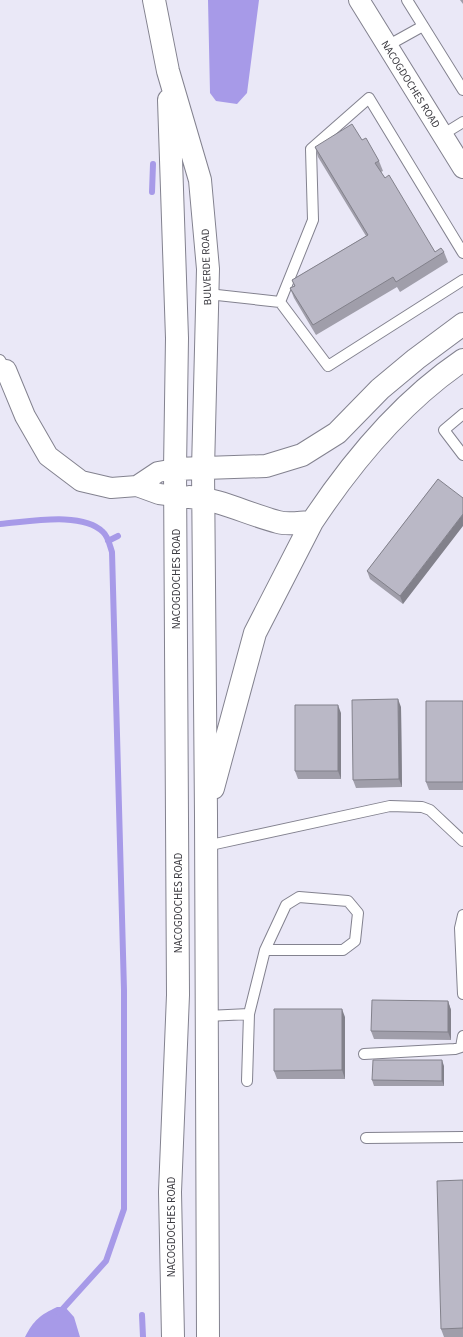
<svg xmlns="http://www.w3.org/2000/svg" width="463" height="1337" font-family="'Source Sans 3',sans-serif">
  <rect width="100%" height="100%" fill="#eae8f7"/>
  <path fill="#a79ae8" d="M208 0H259L247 93 237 104 216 101 210 93Z
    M57 1307H65L74 1317 80 1337H25C34 1320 40 1315 57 1307Z"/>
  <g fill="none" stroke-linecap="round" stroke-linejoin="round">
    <path stroke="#a79ae8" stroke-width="6" d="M152 192 153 164
      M0 524C28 522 82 511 103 532 108 536 110 546 112 552L124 990V1209L106 1261 59 1313
      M108 541 118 536
      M142 1315 143 1337"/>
    <g stroke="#83828f" stroke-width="12">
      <path id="service" d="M407 0 463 90
        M387 46 423 26
        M442 135 463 122
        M208 294 280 302 328 366 463 280
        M280 302 313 220 311 149 369 98 463 253
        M0 360 6 370
        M463 414 444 430 463 455
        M206 846 390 806 422 807 430 810 463 841
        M463 915 460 928 463 994
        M249 1014 265 950 286 905 299 897 348 901 358 913 355 941 343 950H265
        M207 1016 249 1014 247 1081
        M364 1054 455 1049 461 1047 463 1036
        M366 1138 463 1137"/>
    </g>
    <g stroke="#83828f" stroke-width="22">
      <path id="minor" d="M359 0 463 168
        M6 370 25 416 48 456 81 481 111 488 137 486 158 472 175 469
        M137 486 159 494 175 496"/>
    </g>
    <g stroke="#83828f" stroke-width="24">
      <path id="tertiary" d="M154 0 168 71 200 180 208 269 203 469
        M169 100 177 338 175 469"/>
    </g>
    <g stroke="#83828f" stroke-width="24">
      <path id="secondary" d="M203 469 206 815 208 1337
        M189 497C220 499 247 514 278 522 289 525 301 522 312 522 353 460 401 402 463 360
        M213 788 255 633 312 522
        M173 1337 170 1192 178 995 175 469 266 466 302 455 337 433 380 389 416 359 463 324"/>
    </g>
    <use href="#service" stroke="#fff" stroke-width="10"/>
    <use href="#minor" stroke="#fff" stroke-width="20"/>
    <use href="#tertiary" stroke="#fff" stroke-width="22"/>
    <use href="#secondary" stroke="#fff" stroke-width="22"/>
  </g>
  <path fill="#a09eaa" d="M460 0H463V4Z
    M362 140 379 161 383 171 381 172 385 178 435 252H444L448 262 400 292 397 287 316 335 294 298 290 288 294 286 292 280 366 236 318 157 315 147Z
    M438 479 403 604 370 579 367 571Z
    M463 701V790H429L426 782Z
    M401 707 402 787 356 788 353 780Z
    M341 713V779H298L295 771Z
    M448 1001 451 1010V1040L374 1039 371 1031Z
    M345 1017V1079H277L274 1071Z
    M444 1066V1086H374L372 1080Z
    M463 1180V1337H444L441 1329Z"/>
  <path fill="#82818b" d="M463 514V526L403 604 400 596Z
    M398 699 401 707 402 787 399 779Z
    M338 705 341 713V779L338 771Z
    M448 1001 451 1010V1040L448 1032Z
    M342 1009 345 1017V1079L342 1070Z
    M442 1060 444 1066V1086L442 1081Z"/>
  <path fill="#bab8c6" stroke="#82818b" d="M352 124 362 140 366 138 379 161 375 163 385 178 389 175 435 252 441 248 444 252 396 282 393 277 313 325 290 288 295 286 292 280 368 235 315 147Z
    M438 479 463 498V514L400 596 367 571Z
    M398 699 399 779 353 780 352 700Z
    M426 701H463V782H426Z
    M295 705H338V771H295Z
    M372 1000 448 1001V1032L371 1031Z
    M274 1009H342V1070L274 1071Z
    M373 1060H442V1081L372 1080Z
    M463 1180V1328L441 1329 437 1181Z"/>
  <g text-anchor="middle" stroke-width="3" stroke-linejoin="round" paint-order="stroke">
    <g font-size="11" fill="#3c3b41" stroke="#fff">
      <text transform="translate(411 84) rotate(58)" y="4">NACOGDOCHES ROAD</text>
      <text transform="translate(206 267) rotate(-92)" y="4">BULVERDE ROAD</text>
      <text transform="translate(176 579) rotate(-90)" y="4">NACOGDOCHES ROAD</text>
      <text transform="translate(178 903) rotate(-90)" y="4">NACOGDOCHES ROAD</text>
      <text transform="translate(171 1227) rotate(-90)" y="4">NACOGDOCHES ROAD</text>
    </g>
  </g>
</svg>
